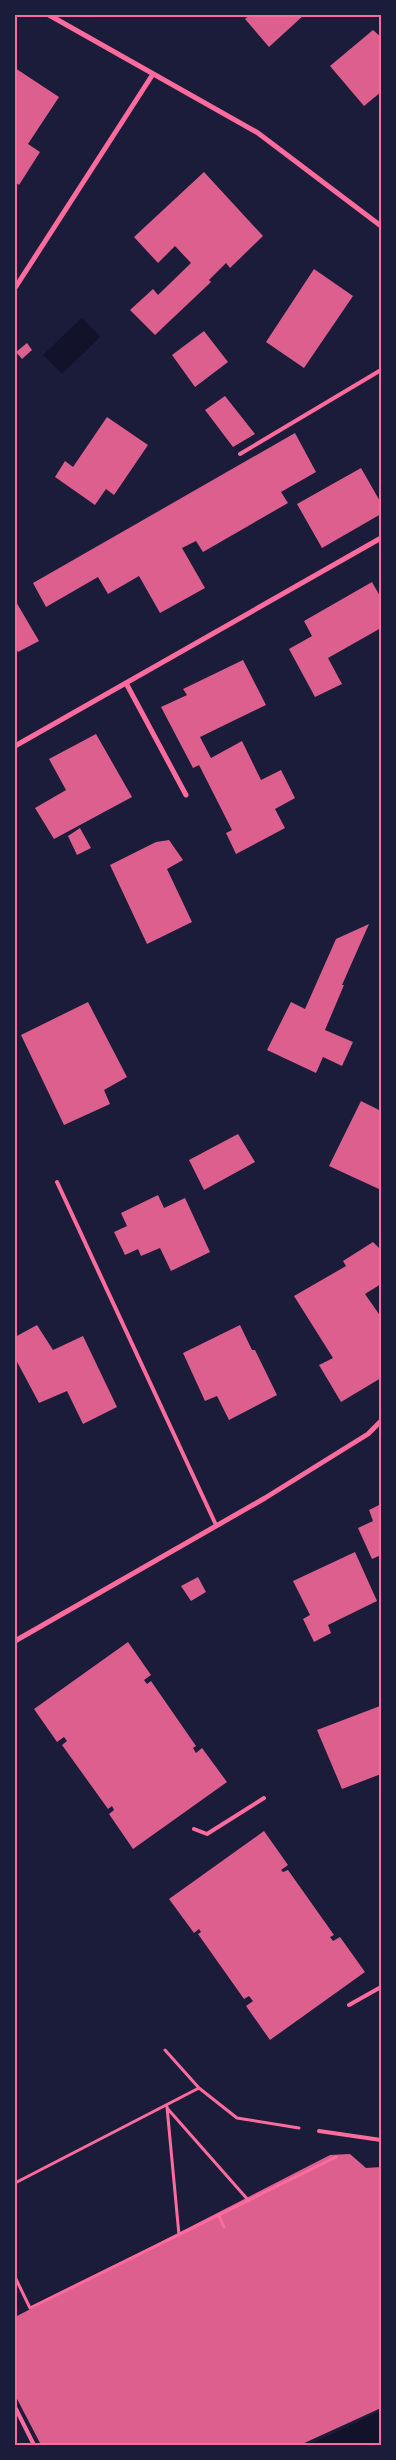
<svg xmlns="http://www.w3.org/2000/svg" width="396" height="2460" font-family="'Archivo Narrow',sans-serif">
  <rect width="100%" height="100%" fill="#1b1b3a"/>
  <path fill="#12122b" d="M82 318 100 337 62 374 43 355Z
    M381 2411V2445H309Z"/>
  <path fill="#dd5f8e" d="M250 15H304L269 47 245 19Z
    M373 30 381 37V92L364 106 330 66Z
    M15 68 59 97 28 144 40 152 19 185 15 182Z
    M204 172 263 236 230 268 226 263 209 280 211 282 155 335 130 310 153 289 158 295 191 263 175 246 158 263 134 237Z
    M314 269 353 296 304 368 266 342Z
    M204 331 228 362 195 387 172 355Z
    M27 343 32 350 22 359 16 352Z
    M225 396 255 434 233 447 205 410Z
    M107 417 148 445 114 495 106 489 95 505 55 477 65 461 73 467Z
    M295 433 316 472 281 492 288 503 203 552 196 541 182 548 205 588 160 613 139 576 108 594 98 577 46 607 33 583Z
    M361 468 381 503V514L322 548 297 504Z
    M372 582 381 598V628L328 658 342 684 315 697 289 649 312 636 304 621Z
    M15 600 39 641 18 652 15 647Z
    M243 660 266 705 200 737 211 758 242 741 261 780 281 770 295 798 275 809 285 828 236 854 226 833 232 830 199 765 193 768 161 707 187 695 183 689Z
    M96 734 132 797 54 839 35 808 66 790 49 759Z
    M80 828 91 848 77 855 68 836Z
    M169 840 183 860 167 869 192 922 147 944 110 865 156 842Z
    M369 924 342 985H344L325 1030 353 1042 342 1066 323 1057 316 1073 267 1050 291 1002 305 1009 336 939Z
    M88 1002 127 1077 104 1090 110 1104 64 1125 21 1035Z
    M361 1101 381 1111V1190L329 1166Z
    M238 1134 255 1162 204 1190 189 1160Z
    M158 1195 164 1208 185 1198 210 1252 171 1271 160 1248 141 1256 138 1249 125 1255 114 1232 127 1226 121 1213Z
    M373 1242 381 1250V1284L365 1294 381 1317V1378L341 1402 319 1365 333 1358 294 1296 346 1266 343 1261Z
    M37 1325 53 1350 83 1336 117 1407 83 1424 67 1391 39 1403 15 1358V1337Z
    M240 1325 252 1350H255L277 1395 229 1420 217 1396 205 1401 183 1353Z
    M381 1504V1555L372 1559 358 1528 373 1521 369 1510Z
    M355 1552 377 1601 328 1625 331 1633 314 1642 303 1619 310 1615 293 1581Z
    M198 1577 206 1592 191 1601 181 1586Z
    M128 1642 151 1675 144 1680 147 1684 151 1681 196 1746 193 1748 196 1753 202 1748 227 1782 133 1849 109 1814 114 1810 112 1806 108 1809 62 1745 67 1741 64 1737 57 1742 34 1709Z
    M380 1706 381 1774 342 1789 317 1730Z
    M264 1831 288 1865 281 1870 283 1872 288 1870 334 1935 330 1937 333 1941 340 1937 365 1972 270 2040 246 2006 253 2001 249 1996 244 1999 198 1934 201 1932 199 1929 194 1933 169 1899Z
    M350 2154 366 2168 381 2167V2408L300 2445H41L15 2395V2317L330 2155Z"/>
  <g fill="none" stroke-linecap="round" stroke-linejoin="round">
    <path stroke="#ff6b9d" stroke-width="3" d="M165 2050 199 2088 237 2118 299 2128
      M167 2107 179 2235
      M167 2108 249 2201
      M15 2183 199 2088
      M219 2216 224 2227
      M15 2277 30 2308 336 2157"/>
    <path stroke="#ff6b9d" stroke-width="4" d="M240 454 381 370
      M57 1182 216 1525
      M194 1829 207 1834 264 1798
      M349 2005 381 1987
      M319 2131 381 2140
      M15 2407 34 2445"/>
    <path stroke="#ff6b9d" stroke-width="5" d="M49 15 258 133 381 226
      M15 288 153 74
      M126 683 186 795
      M15 746 381 538
      M15 1641 265 1498 368 1434 381 1421"/>
  </g>
  <rect width="396" height="2460" fill="none" stroke="#1b1b3a" stroke-width="32"/>
  <rect x="16" y="16" width="364" height="2428" fill="none" stroke="#ff6b9d" stroke-width="2"/>
</svg>
